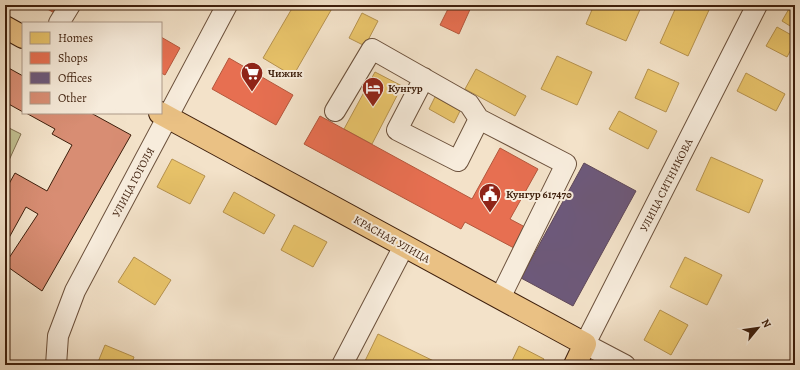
<svg xmlns="http://www.w3.org/2000/svg" width="800" height="370" font-family="Alegreya,serif">
  <rect width="100%" height="100%" fill="#f3e2c9"/>
  <filter id="stains"><feTurbulence type="fractalNoise" baseFrequency=".005" numOctaves="4"/><feColorMatrix values="0 0 0 0 .2 0 0 0 0 .09 0 0 0 0 .02 0 0 0 .5 -.17"/></filter>
  <radialGradient id="worn" r=".72"><stop offset=".6" stop-color="#630" stop-opacity="0"/><stop offset="1" stop-color="#630" stop-opacity=".3"/></radialGradient>
  <path fill="#c2c192" stroke="#80704f" d="M5 126 21 134 5 169Z"/>
  <path fill="#e9c46a" stroke="#b6924e" d="M294 5H334L293 76 263 58Z
    M594 5H642L626 41 586 24Z
    M677 5H698L709 10 688 56 660 43Z
    M790 7 795 10V29L782 21Z
    M362 13 378 21 365 46 349 38Z
    M777 27 795 37V42L787 57 766 46Z
    M557 56 592 72 577 105 541 89Z
    M476 69 526 96 515 116 465 89Z
    M648 69 679 83 666 112 635 98Z
    M375 72 402 86 372 144 344 129Z
    M746 73 785 94 776 111 737 91Z
    M435 97 460 111 454 123 429 109Z
    M619 111 657 131 648 149 609 129Z
    M711 157 763 180 749 213 696 190Z
    M172 159 205 176 190 204 157 187Z
    M234 192 275 215 264 234 223 212Z
    M294 225 327 242 313 267 281 250Z
    M134 257 171 280 155 305 118 282Z
    M685 257 722 275 707 305 670 287Z
    M660 310 688 325 671 355 644 340Z
    M378 334 442 365H363Z
    M105 345 134 357 131 365H106L98 362Z
    M519 346 544 359 541 365H510Z"/>
  <path fill="#e76f51" stroke="#b4573c" d="M40 5H65L60 16Z
    M450 5H472L459 34 440 25Z
    M161 37 180 48 165 75 161 73Z
    M229 58 293 95 276 125 212 89Z
    M320 116 472 199 500 148 538 169 510 219 525 227 514 248 465 222 461 229 304 144Z"/>
  <path fill="#6d597a" stroke="#5f4859" d="M584 163 636 191 573 306 521 278Z"/>
  <path fill="#d88d73" stroke="#3e1f0c" d="M5 66 23 76V112L5 102Z
    M26 113H91L131 135 42 291 5 265V264L38 214 26 207 5 245V191L15 173 47 191 72 145 52 134 55 129Z"/>
  <g fill="none" stroke-linecap="round" stroke-linejoin="round">
    <g stroke="#6b503b" stroke-width="22">
      <path id="minor" d="M59 23 70 5
        M424 78 397 130 458 161 479 119
        M335 111 372 49 469 104 479 119 566 164 500 298
        M56 365 58 336 75 291 227 5
        M342 365 404 246
        M625 365 585 344 757 5"/>
    </g>
    <g stroke="#3e1f0c" stroke-width="24">
      <path id="major" d="M5 27 23 37
        M160 113 585 344 575 365"/>
    </g>
    <use href="#minor" stroke="#f7ecdc" stroke-width="20"/>
    <use href="#major" stroke="#eac184" stroke-width="22"/>
  </g>
  <defs>
    <g id="supermarket-pin" transform="scale(1.15)"><path d="M0 17L-7.5 6A9.5 9.5 0 1 1 7.5 6Z" fill="#8f2418" stroke="#f7ecdc"/><path d="M-6-5.5h2.5l.6 2H6L4.5 2H-2.5L-4.4-4H-6ZM-1.5 3.2a1.3 1.3 0 1 0 .1 0ZM3 3.2a1.3 1.3 0 1 0 .1 0Z" fill="#fff"/></g>
    <g id="hotel-pin" transform="scale(1.15)"><path d="M0 17L-7.5 6A9.5 9.5 0 1 1 7.5 6Z" fill="#8f2418" stroke="#f7ecdc"/><path d="M-6-4.5h1.5V1H6V5H4.5V3h-9V5H-6ZM-4 0a1.8 1.8 0 1 1 3.6 0ZM.5 0V-2.5h3Q6-2.5 6 0Z" fill="#fff"/></g>
    <g id="civic-pin" transform="scale(1.15)"><path d="M0 17L-7.5 6A9.5 9.5 0 1 1 7.5 6Z" fill="#8f2418" stroke="#f7ecdc"/><path d="M-.6-6.5H3V-4.5H.6V-3L4-1V1h2V6H-6V1h2V-1L-.6-3ZM-1.2 2.5V6h2.4V2.5Z" fill="#fff"/></g>
  </defs>
  <g fill-rule="evenodd">
    <use href="#supermarket-pin" x="252" y="73"/>
    <use href="#hotel-pin" x="373" y="88"/>
    <use href="#civic-pin" x="490" y="194"/>
  </g>
  <g text-anchor="middle" stroke-width="4" stroke-linejoin="round" paint-order="stroke">
    <g font-size="11" font-weight="bold" fill="#3e1f0c" stroke="#f7ecdc" text-anchor="start">
      <text x="268" y="77">Чижик</text>
      <text x="388" y="92">Кунгур</text>
      <text x="506" y="198">Кунгур 617470</text>
    </g>
    <g font-size="11" fill="#3e1f0c" stroke="#f7ecdc">
      <text transform="translate(133 182) rotate(-62)" y="4">УЛИЦА ГОГОЛЯ</text>
      <text transform="translate(666 185) rotate(-63)" y="4">УЛИЦА СИТНИКОВА</text>
      <text transform="translate(392 239) rotate(29)" y="4">КРАСНАЯ УЛИЦА</text>
    </g>
  </g>
  <rect width="800" height="370" fill="none" stroke="#f3e2c9" stroke-width="20"/>
  <rect x="6" y="6" width="788" height="358" fill="none" stroke="#3e1f0c" stroke-width="2"/>
  <rect x="10" y="10" width="780" height="350" fill="none" stroke="#3e1f0c"/>
  <rect x="22" y="22" width="140" height="92" fill="#f7ecdc" stroke="#ad9a89"/>
  <rect x="30" y="32" width="20" height="12" fill="#e9c46a" stroke="#ad9a89"/>
  <text x="58" y="42" font-size="12" fill="#3e1f0c">Homes</text>
  <rect x="30" y="52" width="20" height="12" fill="#e76f51" stroke="#ad9a89"/>
  <text x="58" y="62" font-size="12" fill="#3e1f0c">Shops</text>
  <rect x="30" y="72" width="20" height="12" fill="#6d597a" stroke="#ad9a89"/>
  <text x="58" y="82" font-size="12" fill="#3e1f0c">Offices</text>
  <rect x="30" y="92" width="20" height="12" fill="#d88d73" stroke="#ad9a89"/>
  <text x="58" y="102" font-size="12" fill="#3e1f0c">Other</text>
  <g transform="translate(758 328) rotate(61)" stroke="#f7ecdc" stroke-width="3" paint-order="stroke">
  <path d="M0-3L7 15L0 10L-7 15Z" fill="#3e1f0c"/>
  <text y="-6" font-size="11" font-weight="bold" text-anchor="middle" fill="#3e1f0c">N</text>
  </g>
  <rect width="100%" height="100%" filter="url(#stains)"/>
  <rect width="100%" height="100%" fill="url(#worn)"/>
</svg>
